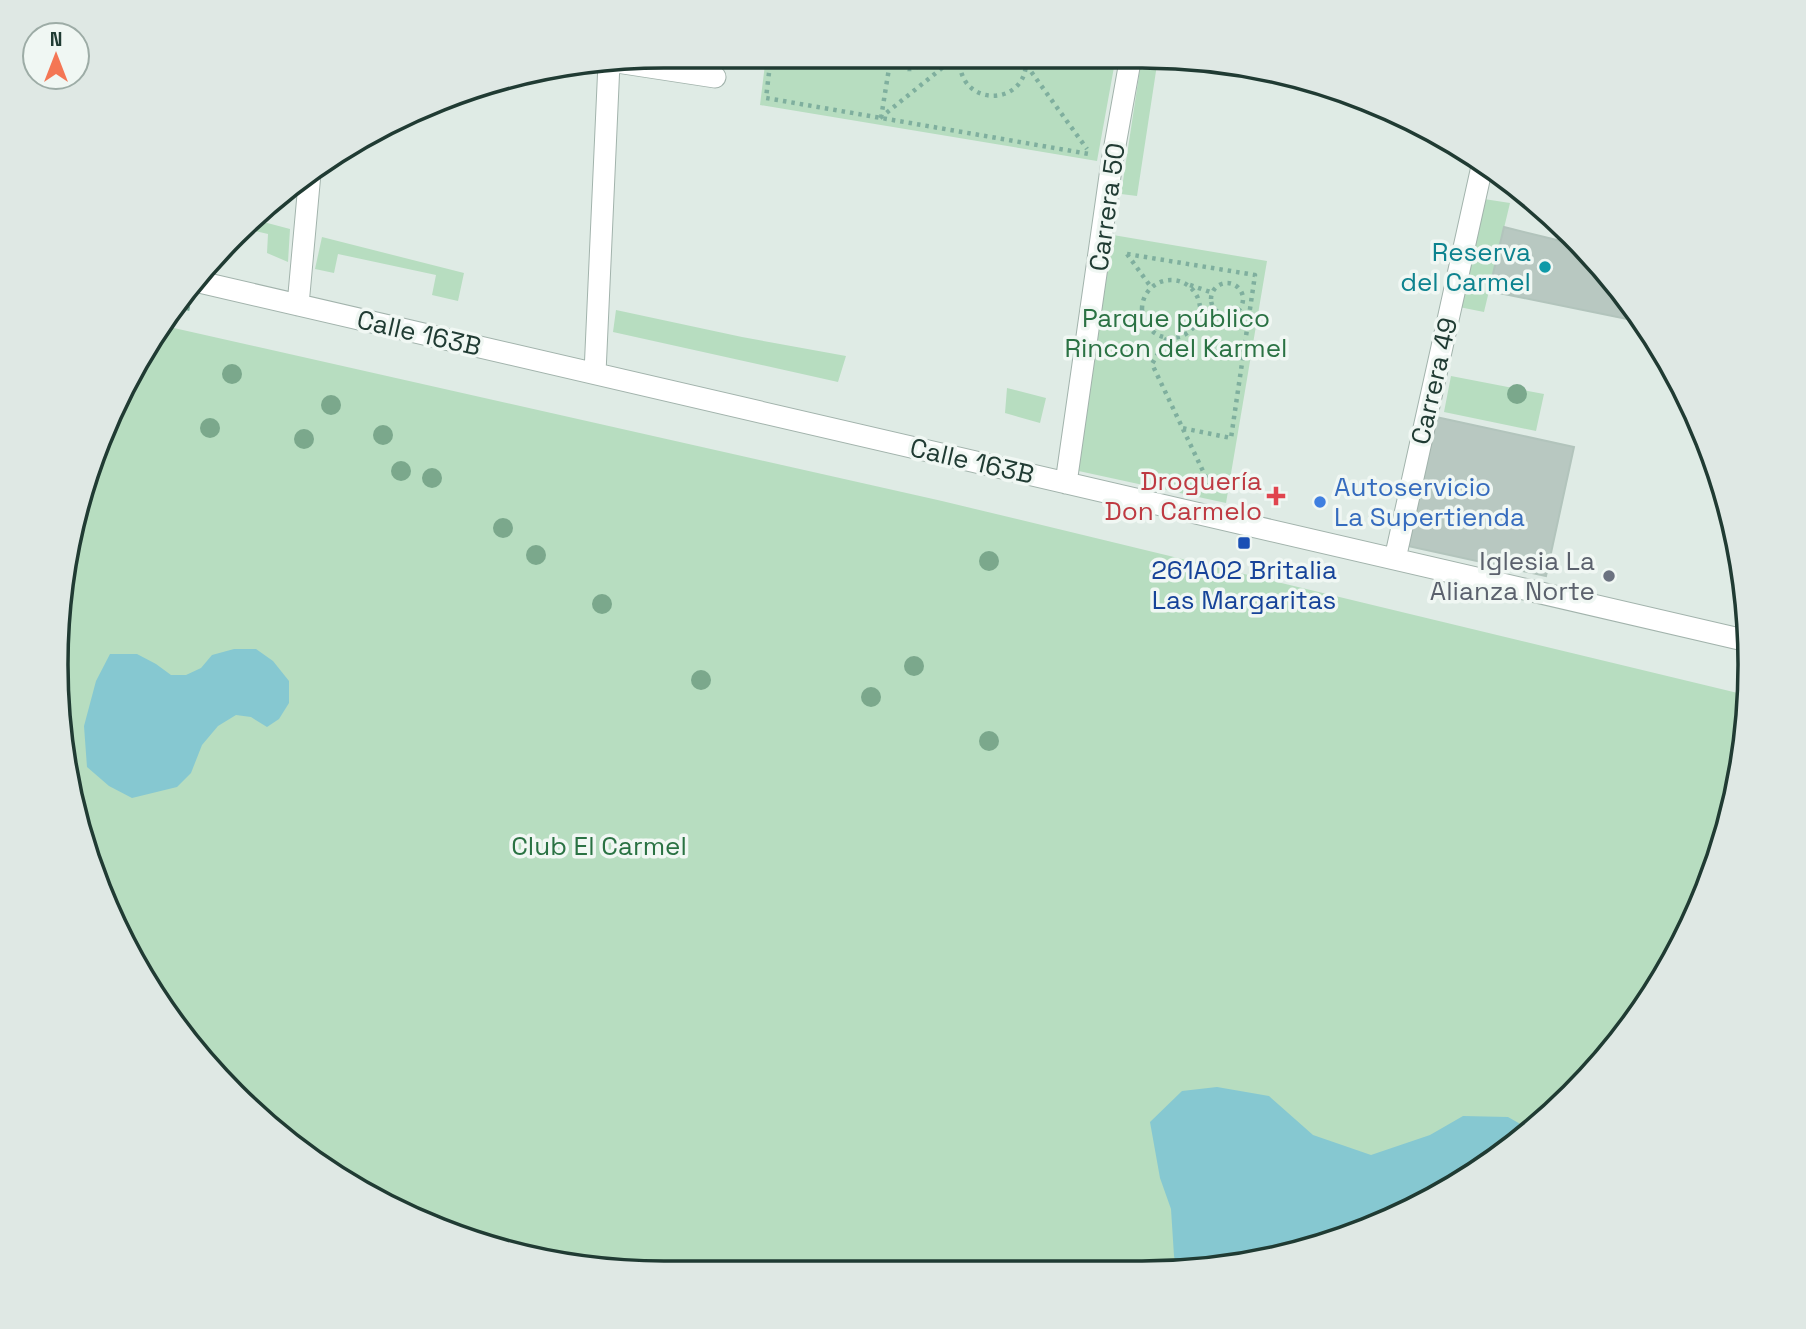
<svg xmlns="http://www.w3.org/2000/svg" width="1806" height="1329" font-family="'Space Grotesk',sans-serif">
  <rect width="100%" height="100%" fill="#dfebe5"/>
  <path fill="#b7ddc0" d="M766 56H1116L1097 161 760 105Z
    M1142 56 1158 58 1137 196 1121 194Z
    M1484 199 1510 203 1484 312 1459 307Z
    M256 220 290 229 288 262 267 253 268 234 246 229Z
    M1113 235 1267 261 1226 503 1074 470Z
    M322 237 464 273 458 301 432 295 436 275 338 254 334 273 315 269Z
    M616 310 742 337 846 356 838 382 613 332Z
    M165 326 942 501 1746 695 1745 744 1718 860 1669 968 1599 1065 1512 1147 1375 1227 1221 1268 624 1272 469 1241 361 1192 264 1122 182 1035 102 897 61 744V585L119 396Z
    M1451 376 1544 394 1536 431 1444 412Z
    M1007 388 1046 398 1040 423 1005 413Z"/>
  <path fill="#86c8d1" d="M234 649H256L273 661 289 681V703L279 719 267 727 251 717 236 715 218 726 202 745 191 773 177 787 132 798 109 786 87 767 84 726 96 681 110 654H137L156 664 171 675H186L201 668 212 655Z
    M1217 1087 1269 1096 1313 1135 1371 1155 1430 1135 1463 1116 1508 1117 1531 1130 1512 1147 1375 1227 1221 1268H1177L1174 1256 1171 1209 1160 1178 1150 1122 1182 1091Z"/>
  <path fill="#b8c8c1" stroke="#b2c4bc" stroke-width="2" d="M1504 227 1569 243 1624 294 1642 322 1489 291Z
    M1436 417 1574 447 1546 576 1408 546Z"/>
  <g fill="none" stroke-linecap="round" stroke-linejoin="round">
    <g stroke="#a2b3ac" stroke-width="23">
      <path id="minor" d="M617 62 715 77
        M195 281 1748 641
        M298 305 310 173
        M595 373 609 63
        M1066 483 1112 162 1131 56
        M1395 559 1483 162"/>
    </g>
    <path stroke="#7faf9e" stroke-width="4.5" stroke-dasharray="3.5 5" stroke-linecap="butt" d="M771 56 766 98 1089 154
      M899 56C899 69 910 73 920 65L921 56
      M960 56C955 109 1031 109 1026 56
      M1042 56 1027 66 1087 149
      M880 118 957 56
      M881 118 891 56
      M1127 254 1255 275 1231 438 1182 428
      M1127 254 1151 287
      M1142 309a29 29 0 1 1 58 0a29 29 0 1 1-58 0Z
      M1211 299a16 16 0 1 1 32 0a16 16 0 1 1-32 0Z
      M1190 285 1213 293
      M178 306 191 309
      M1195 327 1217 311
      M1167 338 1152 364 1212 490"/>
    <use href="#minor" stroke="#fff" stroke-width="21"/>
  </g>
  <g fill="#7ba88c">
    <circle cx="232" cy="374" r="10"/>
    <circle cx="1517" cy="394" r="10"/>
    <circle cx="331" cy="405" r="10"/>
    <circle cx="210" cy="428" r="10"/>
    <circle cx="383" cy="435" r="10"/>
    <circle cx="304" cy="439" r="10"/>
    <circle cx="401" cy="471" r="10"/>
    <circle cx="432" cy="478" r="10"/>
    <circle cx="503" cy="528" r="10"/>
    <circle cx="536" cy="555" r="10"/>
    <circle cx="989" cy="561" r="10"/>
    <circle cx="602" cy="604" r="10"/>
    <circle cx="914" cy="666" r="10"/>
    <circle cx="701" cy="680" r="10"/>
    <circle cx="871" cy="697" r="10"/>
    <circle cx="989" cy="741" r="10"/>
  </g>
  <circle fill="#0f9aa8" stroke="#f0f7f3" stroke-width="2.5" cx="1545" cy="267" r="7"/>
  <path fill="#e0444e" stroke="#f0f7f3" stroke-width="2.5" d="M1272.5 485.5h7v7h7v7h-7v7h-7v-7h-7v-7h7z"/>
  <circle fill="#3f7fe0" stroke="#f0f7f3" stroke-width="2.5" cx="1320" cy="502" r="7"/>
  <rect fill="#1a4fb4" stroke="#f0f7f3" stroke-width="2.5" x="1237" y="536" width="14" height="14" rx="3.5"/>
  <circle fill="#6b7280" stroke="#f0f7f3" stroke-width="2.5" cx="1609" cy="576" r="7"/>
  <g text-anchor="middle" stroke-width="7" stroke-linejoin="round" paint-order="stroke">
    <g font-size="26" fill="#203b33" stroke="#f0f7f3">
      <text transform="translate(1107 207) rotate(-82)" y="9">Carrera 50</text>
      <text transform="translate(419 333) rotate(13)" y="9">Calle 163B</text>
      <text transform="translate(1434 381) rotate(-77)" y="9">Carrera 49</text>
      <text transform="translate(972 461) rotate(13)" y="9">Calle 163B</text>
    </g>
    <g font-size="26" fill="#0d838f" stroke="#f0f7f3" text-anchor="end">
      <text x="1531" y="261">Reserva<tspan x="1531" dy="30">del Carmel</tspan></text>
    </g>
    <g font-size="26" fill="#2a7243" stroke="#f0f7f3">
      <text x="1176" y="327">Parque público<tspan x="1176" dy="30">Rincon del Karmel</tspan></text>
      <text x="599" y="855">Club El Carmel</text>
    </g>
    <g font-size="26" fill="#be3a42" stroke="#f0f7f3" text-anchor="end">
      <text x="1262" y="490">Droguería<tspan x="1262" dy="30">Don Carmelo</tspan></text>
    </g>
    <g font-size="26" fill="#366cbe" stroke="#f0f7f3" text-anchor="start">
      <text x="1334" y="496">Autoservicio<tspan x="1334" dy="30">La Supertienda</tspan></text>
    </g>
    <g font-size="26" fill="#5b616d" stroke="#f0f7f3" text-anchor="end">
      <text x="1595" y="570">Iglesia La<tspan x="1595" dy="30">Alianza Norte</tspan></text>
    </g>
    <g font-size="26" fill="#164399" stroke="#f0f7f3">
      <text x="1244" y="579">261A02 Britalia<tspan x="1244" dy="30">Las Margaritas</tspan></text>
    </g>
  </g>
  <path d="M0 0H1806V1329H0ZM664 68H1142A596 596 0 0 1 1738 664V665A596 596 0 0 1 1142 1261H664A596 596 0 0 1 68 665V664A596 596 0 0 1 664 68Z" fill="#dfe8e4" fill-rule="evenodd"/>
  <path fill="none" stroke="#203b33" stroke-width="3.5" d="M664 68H1142A596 596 0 0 1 1738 664V665A596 596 0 0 1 1142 1261H664A596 596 0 0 1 68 665V664A596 596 0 0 1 664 68Z"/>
  <g transform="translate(56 56)"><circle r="33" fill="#f0f7f3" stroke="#9daca6" stroke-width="2"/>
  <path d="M0-5L12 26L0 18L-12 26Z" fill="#f47654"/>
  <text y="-10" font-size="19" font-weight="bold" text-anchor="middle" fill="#203b33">N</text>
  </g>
</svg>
